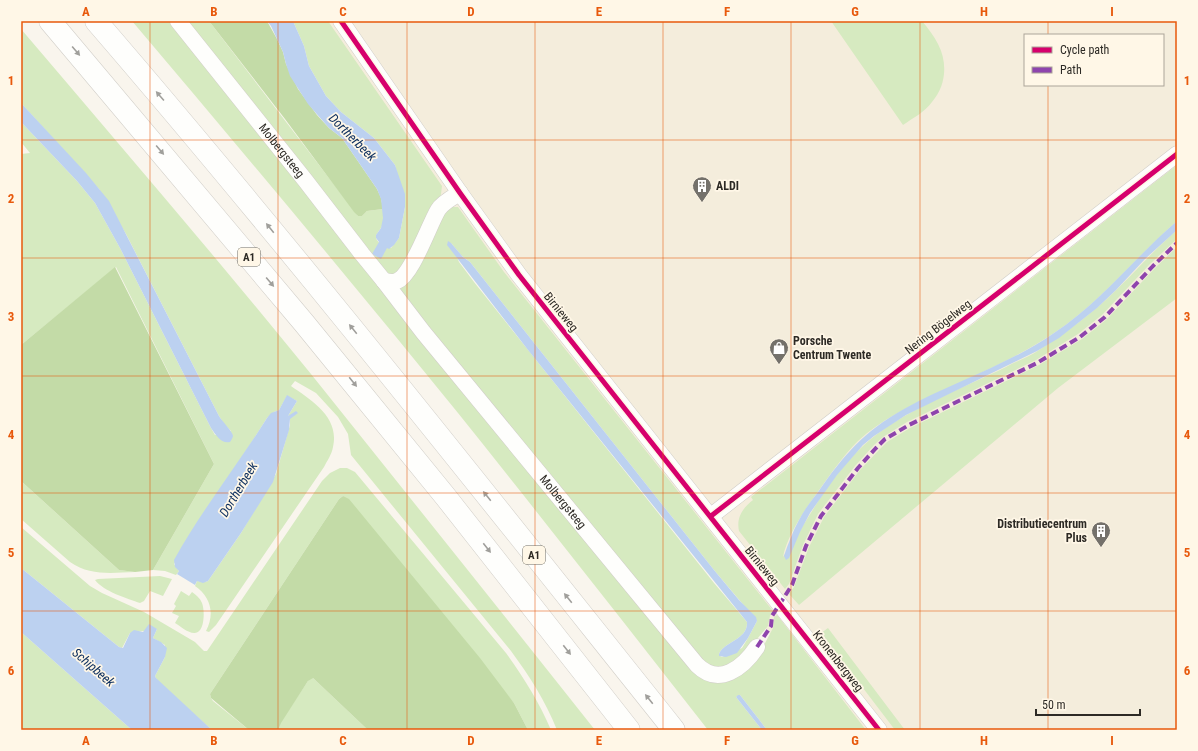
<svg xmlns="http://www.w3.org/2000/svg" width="1198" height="751" font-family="'Roboto Condensed',sans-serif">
  <rect width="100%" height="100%" fill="#f9f5ed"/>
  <path fill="#f4eddc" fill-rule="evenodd" d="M319 21H1177V730H843L496 276ZM1025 35H1163V85H1025Z"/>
  <path fill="#d6eac0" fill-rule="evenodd" d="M132 21H171L708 677 764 645 773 628 774 617 777 615 866 730H767L740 695 736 697 762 730H708C625 624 542 518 458 413 351 281 242 151 132 21Z
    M185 21H209L358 216H362L367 211 383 209C383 213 384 218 383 223 381 233 369 235 382 245 386 247 387 248 391 248L399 238 405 207 395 165 374 138 341 112 326 96 309 66 304 46 293 21H328L442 186 441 194 439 202 399 273 389 276Z
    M831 21H922C928 28 934 36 938 44 948 63 946 86 932 102 925 112 913 118 903 125Z
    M21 29C118 143 216 257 311 374 406 493 501 611 595 730H557C545 700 530 677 511 651L351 455 348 434 338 417 316 393 295 381 291 386C311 400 340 417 333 447 332 454 327 461 324 467L216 625 209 632 206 631C215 614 211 597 195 586L197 581 205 582 208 581 241 533 276 474 290 425V419L288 416 297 401 287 396 279 410 274 412 267 418 174 564 179 571 176 575 165 571 153 570 214 464 116 267 21 345V154L30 153 21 142V122L77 181 95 203 120 248 211 428 215 435 231 431 224 424 219 416 126 234 99 189 21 103Z
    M1177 165V221C1135 258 1101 302 1054 333 1017 358 975 375 936 394 909 407 880 420 858 441 842 457 830 475 817 493 804 511 787 536 783 557 808 520 830 475 864 445 901 411 961 389 1006 367 1017 361 1029 357 1039 350 1066 332 1092 314 1115 291 1136 271 1155 249 1177 230V239L1150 264 1102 315 1078 334 1036 360 907 422 883 437 874 445 855 466 818 514 803 545 789 584 785 589 739 531C736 517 743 508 753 500L751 497Z
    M452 207H458L504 272 773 611 770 616 768 626 737 663 710 670 446 354 398 286 438 219ZM451 243 462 256 470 262 714 570 757 621 748 638 742 648 722 657 720 656 719 654C725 641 748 640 747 622L714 583 474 282 459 262Z
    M1177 247V298L1058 388 799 605 789 594 794 587 809 547 824 517 860 470 879 450 887 442 910 428 1039 365 1082 339 1107 319 1155 268Z
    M340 468H347L355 472 506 653C524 678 539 702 551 730H528L514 703 343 496 339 499 210 694 211 698 213 701 249 730H212L158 682 155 676 165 657V645L153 638 157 629 130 633 122 648 119 647 21 568V527L90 586 102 593 144 612 195 642 204 651H207L322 481 330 473Z
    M21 481 119 570 135 572C111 573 90 576 70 562L21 519Z
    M160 576 172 579 163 596 150 591 144 601 140 603C128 599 103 591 95 580L98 579Z
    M181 591 189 596 192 592C196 595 200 598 202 603 205 610 205 634 194 633 188 633 180 626 175 623L179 616 172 613 176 606 174 604Z
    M828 628 905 730H895L821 633Z
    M21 632 132 730H21Z
    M310 678H313L368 730H278L280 723Z"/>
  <path fill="#c3dba7" d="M209 21H267L277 39 283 52 286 64 298 89 317 115 329 128 342 138 377 189 381 198 383 209 367 211 362 216H358L354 212 285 119Z
    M115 267 214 464 153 570 135 572 119 570 21 481V345Z
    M343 496 349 499 480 658 514 703 528 730H368L313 678 308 681 281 723 278 730H249L211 698 210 694 339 499Z"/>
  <path fill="#bcd1f0" d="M267 21H293L304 46 309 66 326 96 341 112 374 138 395 165 405 194V207L399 238 394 245 389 249 387 248 381 259 372 254 379 242 376 238V235L381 228 383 218 381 199 377 189 342 138 329 128 308 104 290 76 286 64 283 52 271 26Z
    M21 103 86 173 109 201 219 416C222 421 233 432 233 436 233 437 231 441 230 442 221 444 216 435 211 428L120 248 95 203 77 181 21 122Z
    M1177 221V230L1145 259 1116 290 1097 308 1059 338 1037 351 906 415 874 436 863 445 837 475 810 513 800 532 789 558 786 560 784 556C788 544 793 531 799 520 804 510 811 501 818 492 843 456 864 431 904 409 953 382 1008 365 1054 333 1101 302 1135 257 1177 221Z
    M448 241 451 243 463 257 470 262 714 570 739 600 756 617 757 621 748 638 737 653 726 657 719 656V654C725 641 748 640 747 622L528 350 447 245Z
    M287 395 297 401 288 416 296 411 298 413 290 419 289 430 273 482 241 533 208 581 203 583 197 581 195 585 177 574 179 571 175 567 174 560C201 511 237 466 267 418L271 413 279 410Z
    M21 568 119 647 123 648 130 633 134 630 143 632 149 624 157 629 153 638 161 642 167 648 165 657 155 676 156 678 212 730H132L21 632Z
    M738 695H740L767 730H762L736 697Z"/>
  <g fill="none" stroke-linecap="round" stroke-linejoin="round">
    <g stroke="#d1cec8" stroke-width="17">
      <g id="street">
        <path id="s1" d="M178 21 305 180 362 254 384 281 423 332 697 665C719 687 743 668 757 647"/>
        <path d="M341 21 460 193 519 275 879 730"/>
        <path d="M384 281C389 282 393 283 397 281 412 275 429 225 438 210 442 203 453 197 460 193"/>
        <path d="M711 516 1177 154"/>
      </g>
    </g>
    <g stroke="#d1cec8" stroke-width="23">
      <path id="highway" d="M50 21 304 323 445 496 629 730
        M96 21C295 252 484 492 674 730"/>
    </g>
    <use href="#street" stroke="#fefefc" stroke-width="16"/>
    <use href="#highway" stroke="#fefefc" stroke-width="22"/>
    <path stroke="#8e44ad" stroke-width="4" stroke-dasharray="8 4" stroke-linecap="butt" d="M757 647 771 626 772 616 792 585 806 546 821 516 858 468 876 448 885 439 909 425 1037 363 1080 337 1105 317 1153 266 1177 243"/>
    <g stroke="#fff7e7" stroke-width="8">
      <path id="cycleway" d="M341 21 460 193 519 275 879 730
        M711 516 1177 154"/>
    </g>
    <use href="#cycleway" stroke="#d6006c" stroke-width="5"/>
  </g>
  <defs><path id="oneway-solid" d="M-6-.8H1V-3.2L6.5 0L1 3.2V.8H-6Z"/></defs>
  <g fill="#a09f9b">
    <use href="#oneway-solid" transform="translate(76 51) rotate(50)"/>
    <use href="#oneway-solid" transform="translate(160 96) rotate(-131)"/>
    <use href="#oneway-solid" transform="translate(160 150) rotate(50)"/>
    <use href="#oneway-solid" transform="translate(270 228) rotate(-129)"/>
    <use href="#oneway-solid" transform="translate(270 282) rotate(50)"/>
    <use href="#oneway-solid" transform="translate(353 329) rotate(-129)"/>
    <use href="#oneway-solid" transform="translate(353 382) rotate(51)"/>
    <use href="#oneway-solid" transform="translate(487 496) rotate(-129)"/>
    <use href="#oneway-solid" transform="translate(487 548) rotate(52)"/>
    <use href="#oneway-solid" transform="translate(568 598) rotate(-129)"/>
    <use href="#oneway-solid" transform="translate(567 650) rotate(52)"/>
    <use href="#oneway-solid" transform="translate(649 699) rotate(-129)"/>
  </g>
  <path fill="none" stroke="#e8590c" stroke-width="1" stroke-opacity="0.55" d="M150 21V730M278 21V730M407 21V730M535 21V730M663 21V730M791 21V730M920 21V730M1048 21V35M1048 85V730M21 140H1177M21 258H1177M21 376H1177M21 493H1177M21 611H1177"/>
  <defs>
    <g id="building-pin" transform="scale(1)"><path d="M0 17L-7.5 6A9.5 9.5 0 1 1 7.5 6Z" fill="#74716b" stroke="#fff7e7"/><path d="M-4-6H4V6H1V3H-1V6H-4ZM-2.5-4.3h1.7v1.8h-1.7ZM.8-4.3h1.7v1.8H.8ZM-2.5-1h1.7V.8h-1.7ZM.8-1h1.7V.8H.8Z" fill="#fff"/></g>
    <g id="shop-pin" transform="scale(1)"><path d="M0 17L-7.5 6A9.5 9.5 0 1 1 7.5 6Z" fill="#74716b" stroke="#fff7e7"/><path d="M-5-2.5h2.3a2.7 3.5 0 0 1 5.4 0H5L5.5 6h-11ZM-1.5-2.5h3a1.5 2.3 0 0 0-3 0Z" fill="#fff"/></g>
  </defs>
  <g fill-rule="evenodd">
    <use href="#building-pin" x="702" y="186"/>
    <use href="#shop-pin" x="779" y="348"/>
    <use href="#building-pin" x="1101" y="531"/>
  </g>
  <g text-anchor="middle" stroke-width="3.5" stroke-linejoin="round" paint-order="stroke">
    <g fill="#fff7e7" stroke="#6c685f" stroke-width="1">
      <rect x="238" y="248" width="22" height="18" rx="3"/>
      <rect x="523" y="546" width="22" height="18" rx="3"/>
    </g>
    <g font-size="11" font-weight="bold" fill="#2d2a25">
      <text x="249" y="261">A1</text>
      <text x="534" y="559">A1</text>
    </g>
    <g font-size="12" fill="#2d2a25" stroke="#fff7e7">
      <text dy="4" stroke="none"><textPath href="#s1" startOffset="166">Molbergsteeg</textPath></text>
      <text transform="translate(561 312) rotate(51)" y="4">Birnieweg</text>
      <text transform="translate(938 327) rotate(-38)" y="4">Nering Bögelweg</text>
      <text dy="4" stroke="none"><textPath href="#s1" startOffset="616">Molbergsteeg</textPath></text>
      <text transform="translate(762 566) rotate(51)" y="4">Birnieweg</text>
      <text transform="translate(838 661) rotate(52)" y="4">Kronenbergweg</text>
    </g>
    <g font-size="12" font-weight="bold" fill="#2d2a25" stroke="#fff7e7" text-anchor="start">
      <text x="716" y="190">ALDI</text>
      <text x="793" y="345">Porsche<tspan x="793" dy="14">Centrum Twente</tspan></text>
      <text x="1087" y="528" text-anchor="end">Distributiecentrum<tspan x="1087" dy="14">Plus</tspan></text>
    </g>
    <g font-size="13" font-style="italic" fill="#0c2e5e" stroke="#fff7e7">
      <text transform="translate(353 137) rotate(45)" y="5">Dortherbeek</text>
      <text transform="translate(238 489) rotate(-59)" y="5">Dortherbeek</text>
      <text transform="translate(94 667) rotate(41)" y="5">Schipbeek</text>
    </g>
  </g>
  <rect width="1198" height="751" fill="none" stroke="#fff7e7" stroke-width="44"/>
  <rect x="1024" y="34" width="140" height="52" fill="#fff7e7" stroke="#aba599"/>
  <rect x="1032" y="47" width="20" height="6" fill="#d6006c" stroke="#aba599"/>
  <text x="1060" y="54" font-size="12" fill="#2d2a25">Cycle path</text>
  <rect x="1032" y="67" width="20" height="6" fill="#8e44ad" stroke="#aba599"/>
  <text x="1060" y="74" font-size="12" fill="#2d2a25">Path</text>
  <path d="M1036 709v6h104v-6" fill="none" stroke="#2d2a25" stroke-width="2"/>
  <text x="1042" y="709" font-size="12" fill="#2d2a25" stroke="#fff7e7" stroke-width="3" paint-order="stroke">50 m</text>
  <rect x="22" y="22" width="1154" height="707" fill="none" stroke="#e8590c" stroke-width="1.5"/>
  <g font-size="13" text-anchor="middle" font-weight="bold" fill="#e8590c">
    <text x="86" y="16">A</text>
    <text x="214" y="16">B</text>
    <text x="343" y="16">C</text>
    <text x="471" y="16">D</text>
    <text x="599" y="16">E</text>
    <text x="727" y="16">F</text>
    <text x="855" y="16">G</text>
    <text x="984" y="16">H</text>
    <text x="1112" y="16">I</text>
    <text x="11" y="85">1</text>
    <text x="1187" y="85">1</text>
    <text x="11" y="203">2</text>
    <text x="1187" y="203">2</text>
    <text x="11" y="321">3</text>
    <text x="1187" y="321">3</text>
    <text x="11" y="439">4</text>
    <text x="1187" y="439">4</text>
    <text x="11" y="557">5</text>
    <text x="1187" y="557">5</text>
    <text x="11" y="675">6</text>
    <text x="1187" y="675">6</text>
    <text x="86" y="745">A</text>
    <text x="214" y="745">B</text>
    <text x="343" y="745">C</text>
    <text x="471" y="745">D</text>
    <text x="599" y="745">E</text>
    <text x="727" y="745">F</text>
    <text x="855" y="745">G</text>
    <text x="984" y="745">H</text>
    <text x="1112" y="745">I</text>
  </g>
</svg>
